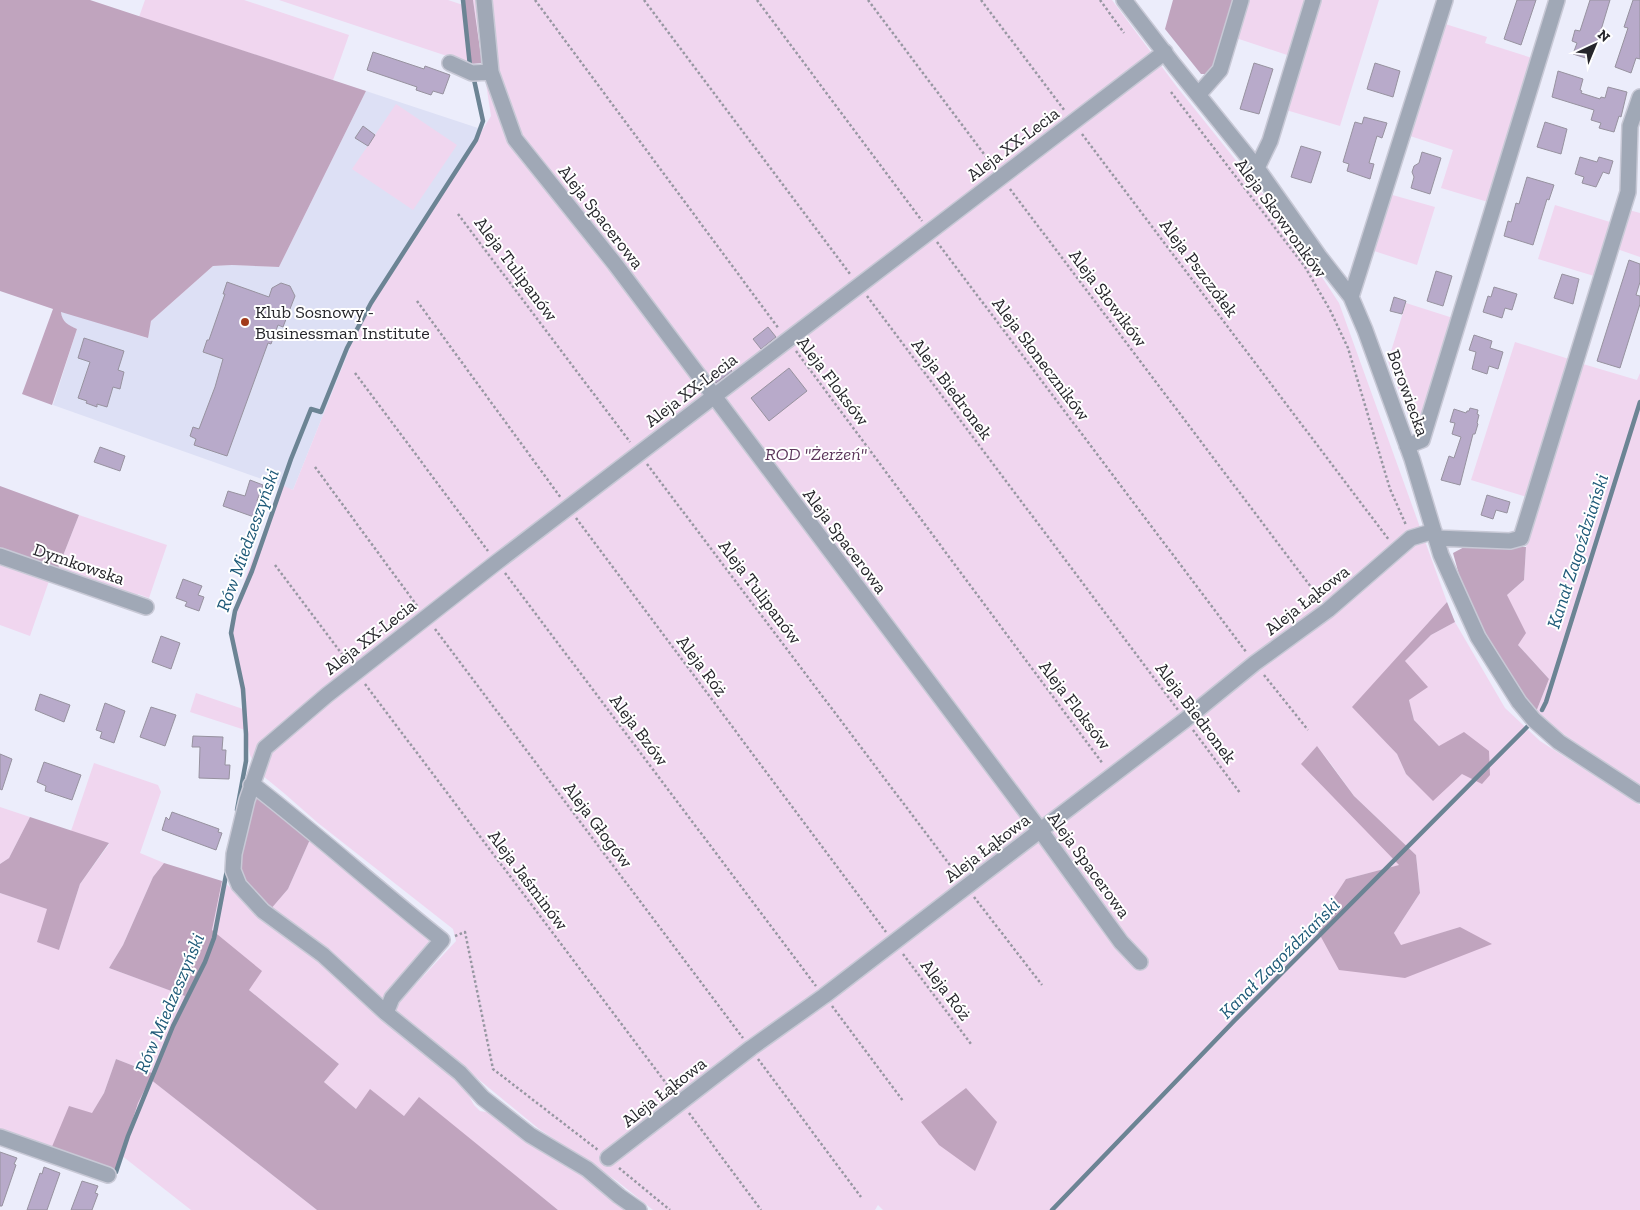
<svg xmlns="http://www.w3.org/2000/svg" width="1640" height="1210" font-family="'Zilla Slab',serif">
  <rect width="100%" height="100%" fill="#ecedfb"/>
  <path fill="#dde0f5" d="M366 91 481 129 425 223 360 323 293 490 53 405 77 329 68 325 62 319 61 311 147 338 151 321 213 266 232 265 279 267Z"/>
  <path fill="#f0d6ef" fill-rule="evenodd" d="M145 0H244L349 35 333 80 139 17Z
    M279 0H448L463 5 471 64Z
    M473 0H1112L1177 87 1287 224 1339 303 1447 602 1353 707 1397 754 1406 774 1433 800 1462 774 1439 746 1414 720 1409 700 1405 661 1431 635 1455 622 1505 708 1540 741 1640 805V1210H883L878 1205 875 1210H653L617 1181 539 1129 393 1009 456 941 453 929 318 823 285 794 257 771 250 755 245 730 190 712 196 693 243 709 231 626 247 573 282 485 293 490 360 323 425 223 491 116ZM1318 746 1354 796 1416 855 1420 893 1394 933 1401 946 1460 927 1339 970 1346 879 1400 865Z
    M1248 0H1308L1290 56 1236 38Z
    M1319 0H1379L1340 126 1286 110Z
    M1442 23 1487 37 1485 43 1532 58 1488 202 1441 188 1453 150 1407 135Z
    M396 104 457 145 413 210 352 169Z
    M1389 194 1435 207 1417 265 1371 250Z
    M1555 205 1610 222 1594 276 1538 259Z
    M1629 210 1640 213V257L1617 249Z
    M1406 303 1453 318 1421 423 1412 426 1388 361Z
    M1515 342 1569 359 1527 497 1471 480Z
    M1583 364 1637 380 1640 373V787L1542 719 1536 712 1549 679 1518 645 1507 595 1524 580 1526 547Z
    M79 515 167 545 149 598 138 594 137 599 57 571Z
    M0 564 49 581 30 636 0 625Z
    M94 763 158 785 161 792 140 853 164 863 153 877 123 945 109 968 186 996 152 1073 116 1059 104 1093 92 1114 51 1149 0 1131V893L48 909 59 950 80 884 109 844 71 831Z
    M0 807 30 817 9 858 0 864Z
    M312 835 432 941 381 1005 270 910 288 889Z
    M222 881 315 953 461 1081 474 1105 480 1111 498 1114 569 1163 630 1210H558L419 1098 404 1116 356 1109 324 1082 339 1064 249 990 212 930Z
    M149 1078 317 1210H191L121 1155 138 1103Z"/>
  <path fill="#c0a4be" d="M0 0H90L366 91 279 267 232 265 213 266 151 321 148 338 61 312C62 322 68 325 77 329L52 405 22 394 53 309 0 291Z
    M462 0H473L482 63 471 64Z
    M1173 0H1233L1211 74H1201L1165 29Z
    M0 486 79 515 57 571 0 551Z
    M1470 544 1526 547 1524 580 1507 595 1526 633 1518 645 1549 679 1536 712 1522 695 1466 600 1453 553Z
    M1447 602 1455 622 1431 635 1405 661 1428 687 1409 700 1414 720 1439 746 1464 732 1489 751 1490 775 1482 784 1462 774 1433 801 1406 774 1397 754 1352 707Z
    M1317 746 1354 796 1416 855 1420 893 1394 933 1401 945 1460 927 1492 944 1405 978 1339 970 1315 926 1346 879 1399 865 1301 764Z
    M257 791 312 835 288 889 270 910 242 880 237 865Z
    M30 817 109 843 80 884 59 950 37 942 47 909 0 893V864L9 858Z
    M164 863 222 881 212 930 262 971 249 990 339 1064 324 1082 356 1109 370 1089 404 1116 419 1097 558 1210H317L150 1079 138 1103 116 1172 51 1149 69 1106 92 1113 104 1093 116 1059 152 1073 185 996 109 968 123 945 153 877Z
    M966 1088 997 1122 975 1171 939 1145 921 1122Z"/>
  <g fill="none" stroke-linecap="round" stroke-linejoin="round">
    <path stroke="#6c8494" stroke-width="4.5" d="M463 0 470 66
      M1542 710 1546 702 1640 402
      M237 810 246 761V734L243 689 231 633 235 611 252 571 291 459 311 409 321 412 347 348 371 303 476 140 483 121 473 75
      M116 1172 128 1136 173 1026 205 962 214 938 227 870
      M1052 1210 1235 1020 1527 727"/>
  </g>
  <path fill="#b8aaca" stroke="#97929f" d="M1517 0H1536L1521 45 1504 39Z
    M1590 0H1610L1592 60 1573 54 1577 43 1572 41 1575 30 1580 31Z
    M1633 0H1640V59L1636 58 1631 73 1615 67 1628 28 1624 27Z
    M373 52 424 69 425 66 450 75 443 94 433 91 431 95 416 90 417 87 367 70Z
    M1254 63 1273 69 1259 114 1240 109Z
    M1375 63 1400 71 1393 97 1367 89Z
    M1558 71 1583 79 1580 90 1582 91 1581 93 1600 99 1601 97 1605 98 1608 87 1627 92 1621 117 1619 116 1614 132 1599 128 1601 123 1591 120 1594 110 1552 97Z
    M1364 117 1387 123 1382 138 1377 136 1369 163 1374 164 1370 179 1347 171 1349 164 1343 162 1354 125 1355 122 1362 124Z
    M1545 122 1567 129 1561 154 1537 147Z
    M363 126 375 135 368 146 355 138Z
    M1301 146 1321 152 1311 183 1291 177Z
    M1422 152 1441 158 1430 194 1411 188 1414 177 1412 172 1414 166 1419 163Z
    M1580 157 1597 162 1599 157 1613 161 1609 174 1603 172 1596 187 1582 183 1584 177 1575 174Z
    M1527 177 1554 185 1549 200 1547 199 1533 245 1504 236 1508 221 1511 222 1516 203 1519 204Z
    M1629 260 1640 264V282L1636 295 1640 296V304L1620 368 1597 361Z
    M1436 271 1452 276 1443 306 1427 301Z
    M1562 274 1579 279 1573 304 1554 298Z
    M227 282 269 297 272 288 281 283 290 286 295 296 283 327 278 325 271 344 268 343 227 456 194 445 196 439 190 436 193 427 199 429 215 387 223 359 203 352 207 340H209L225 294H223Z
    M1494 287 1517 294 1512 310 1505 308 1502 318 1483 312 1488 296 1491 297Z
    M1394 297 1406 301 1402 314 1390 311Z
    M768 327 776 337 761 349 753 339Z
    M1474 335 1492 341 1490 348 1503 352 1498 369 1489 366 1487 374 1472 369 1476 352 1469 350Z
    M84 338 124 351 118 370 124 372 120 389 113 387 107 407 97 404V407L86 403 87 401 78 398 90 362 78 358Z
    M725 363 732 371 716 383 710 375Z
    M789 368 807 391 769 421 751 398Z
    M1470 408 1478 410 1477 414 1479 415 1477 423 1478 424 1475 434H1473L1460 485 1441 480 1449 456 1454 458 1461 437 1452 434 1455 423 1450 422 1454 409 1466 413 1467 411H1469Z
    M100 447 125 456 120 471 94 462Z
    M250 480 263 485 257 501 260 502 254 517 223 506 228 491 245 496Z
    M1487 495 1510 502 1507 513 1496 510 1493 519 1481 515Z
    M183 579 202 586 198 595 204 597 199 611 185 606 187 602 176 598Z
    M161 636 180 643 171 669 152 662Z
    M40 694 70 705 64 722 35 710Z
    M105 703 125 711 114 743 100 738 102 732 96 730Z
    M151 707 176 715 165 746 140 737Z
    M193 736 223 737 222 750H226L225 765H230L229 779 199 778 200 747H192Z
    M0 754 12 759 2 790 0 789Z
    M44 762 81 775 72 800 45 791 46 786 37 782Z
    M172 812 219 829 218 832 222 833 216 850 162 830 166 817 169 820Z
    M0 1152 17 1158 14 1164 16 1165 2 1206H0Z
    M44 1167 60 1173 47 1210H27L40 1173 42 1174Z
    M82 1181 98 1186 95 1193 98 1194 92 1210H71Z"/>
  <g fill="none" stroke-linecap="round" stroke-linejoin="round">
    <g stroke="#c8c9d6" stroke-width="18">
      <path id="minor" d="M484 0 491 72 515 139 615 264 1040 830 1121 942 1140 962
        M1124 0 1174 65 1257 168 1319 256 1351 297 1365 330 1412 459 1441 555 1478 637 1519 702 1534 720 1559 742 1640 795
        M450 63 472 73 491 72
        M1198 95 1220 70 1241 0
        M1257 168 1270 141 1313 0
        M1351 297 1445 0
        M1407 446 1422 440 1557 0
        M1436 538 1510 541 1521 538 1628 192 1630 126 1640 97
        M0 556 146 607
        M251 785 256 787C319 836 379 890 442 940L392 998 386 1013
        M0 1137 108 1175
        M608 1158 751 1048 824 996 966 887 1185 720 1255 663 1328 610 1411 538 1434 531
        M639 1210 619 1196 587 1169 530 1135 483 1098 460 1073 386 1013 323 955 263 911 239 885 233 870 234 854 247 800 265 748 327 695 497 562 1165 52"/>
    </g>
    <path stroke="#9797a2" stroke-width="2.5" stroke-dasharray="2.5 2.5" stroke-linecap="butt" d="M535 0 779 329
      M644 0 850 274
      M757 0 922 221
      M868 0 993 166
      M981 0 1065 111
      M1100 0 1124 33
      M1171 92 1305 267 1330 310 1348 348 1390 489 1406 525
      M1082 134 1389 540
      M1010 189 1320 599
      M458 214 630 442
      M937 242 1247 653
      M867 296 1178 710
      M417 301 561 498
      M796 351 1103 764
      M355 373 488 551
      M647 464 959 877
      M315 467 418 607
      M576 518 886 932
      M275 565 348 662
      M505 573 816 986
      M435 629 743 1038
      M1264 675 1308 730
      M365 684 672 1091
      M1193 730 1240 793
      M974 897 1042 985
      M455 936 465 932 493 1069 598 1150
      M903 954 971 1044
      M832 1006 903 1101
      M758 1059 861 1197
      M689 1113 761 1210
      M619 1168 670 1210"/>
    <use href="#minor" stroke="#a0a8b6" stroke-width="15"/>
  </g>
  <circle fill="#a23b1b" stroke="#fff" stroke-width="2" cx="245" cy="322" r="5"/>
  <g text-anchor="middle" stroke-width="4" stroke-linejoin="round" paint-order="stroke">
    <g font-size="18" fill="#26262b" stroke="#fff">
      <text transform="translate(1013 144) rotate(-37)" y="6">Aleja XX-Lecia</text>
      <text transform="translate(601 217) rotate(52)" y="6">Aleja Spacerowa</text>
      <text transform="translate(1281 218) rotate(54)" y="6">Aleja Skowronków</text>
      <text transform="translate(1199 268) rotate(53)" y="6">Aleja Pszczółek</text>
      <text transform="translate(516 269) rotate(53)" y="6">Aleja Tulipanów</text>
      <text transform="translate(1108 298) rotate(53)" y="6">Aleja Słowików</text>
      <text transform="translate(1041 359) rotate(53)" y="6">Aleja Słoneczników</text>
      <text transform="translate(833 381) rotate(53)" y="6">Aleja Floksów</text>
      <text transform="translate(952 389) rotate(53)" y="6">Aleja Biedronek</text>
      <text transform="translate(691 390) rotate(-37)" y="6">Aleja XX-Lecia</text>
      <text transform="translate(1408 393) rotate(70)" y="6">Borowiecka</text>
      <text transform="translate(845 541) rotate(53)" y="6">Aleja Spacerowa</text>
      <text transform="translate(79 564) rotate(19)" y="6">Dymkowska</text>
      <text transform="translate(760 592) rotate(53)" y="6">Aleja Tulipanów</text>
      <text transform="translate(1307 600) rotate(-38)" y="6">Aleja Łąkowa</text>
      <text transform="translate(370 637) rotate(-38)" y="6">Aleja XX-Lecia</text>
      <text transform="translate(702 666) rotate(53)" y="6">Aleja Róż</text>
      <text transform="translate(1075 705) rotate(53)" y="6">Aleja Floksów</text>
      <text transform="translate(1196 713) rotate(53)" y="6">Aleja Biedronek</text>
      <text transform="translate(639 730) rotate(53)" y="6">Aleja Bzów</text>
      <text transform="translate(598 825) rotate(53)" y="6">Aleja Głogów</text>
      <text transform="translate(987 848) rotate(-37)" y="6">Aleja Łąkowa</text>
      <text transform="translate(1089 865) rotate(54)" y="6">Aleja Spacerowa</text>
      <text transform="translate(528 880) rotate(53)" y="6">Aleja Jaśminów</text>
      <text transform="translate(946 990) rotate(53)" y="6">Aleja Róż</text>
      <text transform="translate(664 1092) rotate(-38)" y="6">Aleja Łąkowa</text>
    </g>
    <g font-size="18" fill="#26262b" stroke="#fff" text-anchor="start">
      <text x="255" y="318">Klub Sosnowy -<tspan x="255" dy="21">Businessman Institute</tspan></text>
    </g>
    <g font-size="18" font-style="italic" fill="#5d375c" stroke="#fff">
      <text x="816" y="460">ROD "Żerżeń"</text>
    </g>
    <g font-size="19" font-style="italic" fill="#205b79" stroke="#fff">
      <text transform="translate(247 540) rotate(-70)" y="7">Rów Miedzeszyński</text>
      <text transform="translate(1577 551) rotate(-72)" y="7">Kanał Zagoździański</text>
      <text transform="translate(1279 958) rotate(-45)" y="7">Kanał Zagoździański</text>
      <text transform="translate(169 1003) rotate(-67)" y="7">Rów Miedzeszyński</text>
    </g>
  </g>
  <g transform="translate(1595 45) rotate(44)" stroke="#ffffff" stroke-width="4" paint-order="stroke">
  <path d="M0-4L9 19L0 12L-9 19Z" fill="#26262b"/>
  <text y="-8" font-size="14" font-weight="bold" text-anchor="middle" fill="#26262b">N</text>
  </g>
</svg>
